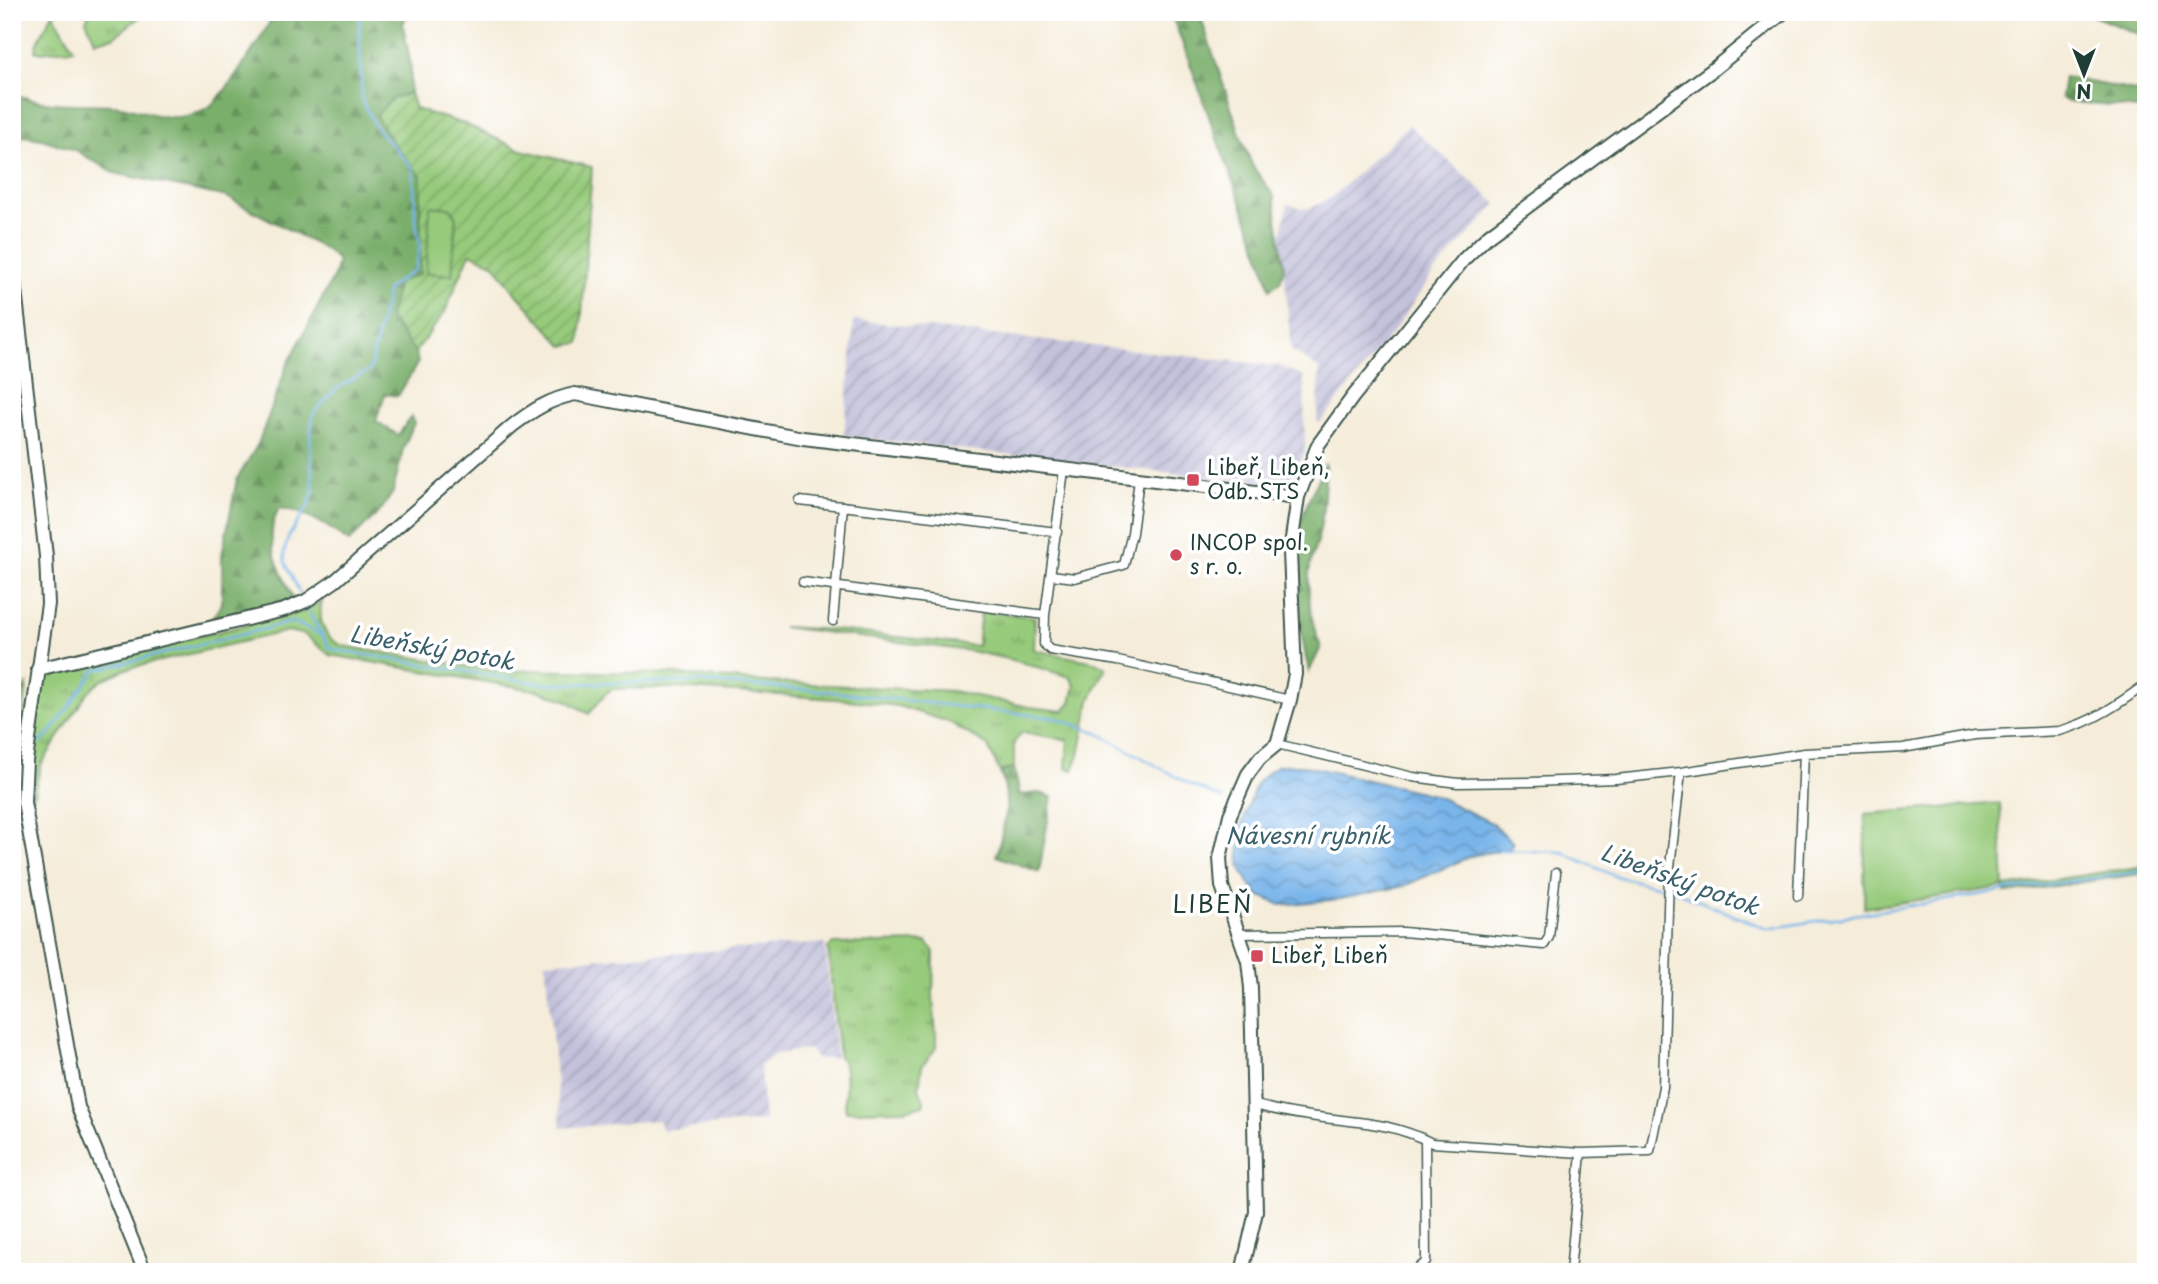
<svg xmlns="http://www.w3.org/2000/svg" width="2158" height="1284" font-family="'Playpen Sans',sans-serif">
  <defs>
    <pattern id="industrial-furrows" width="10" height="10" patternUnits="userSpaceOnUse" patternTransform="scale(1.75)"><rect width="10" height="10" fill="#c3c1db"/><path d="M-1 1l2-2M0 10L10 0M9 11l2-2" fill="none" stroke="#9e9eb2"/></pattern>
    <pattern id="grass-tufts" width="24" height="20" patternUnits="userSpaceOnUse" patternTransform="scale(1.75)"><rect width="24" height="20" fill="#97cb7b"/><path d="M3 7l-1-3M5 7V3M7 7l1-3M15 17l-1-3M17 17v-4M19 17l1-3" fill="none" stroke="#7ba666"/></pattern>
    <pattern id="forest-firs" width="22" height="20" patternUnits="userSpaceOnUse" patternTransform="scale(1.75)"><rect width="22" height="20" fill="#79af6b"/><path d="M5 1l3.5 6h-7zM16 11l3.5 6h-7z" fill="#639059"/></pattern>
    <pattern id="garden-furrows" width="10" height="10" patternUnits="userSpaceOnUse" patternTransform="scale(1.75)"><rect width="10" height="10" fill="#97cb7b"/><path d="M-1 1l2-2M0 10L10 0M9 11l2-2" fill="none" stroke="#7ba666"/></pattern>
    <pattern id="water-waves" width="16" height="10" patternUnits="userSpaceOnUse" patternTransform="scale(1.75)"><rect width="16" height="10" fill="#79b5eb"/><path d="M0 5q4-4 8 0t8 0" fill="none" stroke="#6394bf"/></pattern>
  </defs>
  <rect width="100%" height="100%" fill="#fff"/>
  <filter id="ink" filterUnits="userSpaceOnUse"><feTurbulence type="fractalNoise" baseFrequency=".0143" numOctaves="2"/><feDisplacementMap in="SourceGraphic" scale="14" xChannelSelector="R" yChannelSelector="G"/><feConvolveMatrix kernelMatrix="1 2 1 2 8 2 1 2 1" color-interpolation-filters="sRGB"/></filter>
  <filter id="wash" filterUnits="userSpaceOnUse"><feTurbulence type="fractalNoise" baseFrequency=".00686" numOctaves="4" result="noise"/><feDisplacementMap in="SourceGraphic" scale="28" xChannelSelector="R" yChannelSelector="G"/><feGaussianBlur stdDeviation="1.57" result="paint"/><feColorMatrix in="noise" values="0 0 0 0 0 0 0 0 0 0 0 0 0 0 0 0 0 1.4 0 .05"/><feComposite in="paint" operator="in"/></filter>
  <g filter="url(#wash)">
    <rect width="100%" height="100%" fill="#f5edda"/>
    <path fill="url(#industrial-furrows)" d="M1409 125 1497 204 1434 272 1395 329 1320 423 1317 422 1320 369 1291 350 1281 235 1288 204 1302 208H1310L1331 198Z
      M854 320 1280 366 1304 377 1305 452 1288 486 844 436Z
      M825 943 836 1057 817 1060 809 1049 776 1054 760 1066 764 1121 662 1130 658 1120 561 1128 545 962Z"/>
    <path fill="url(#grass-tufts)" stroke="#5b8458" stroke-width="2" d="M90 12H146L114 37 95 41 86 20Z
      M53 13 74 49 38 52 35 51 37 43Z
      M322 601C318 621 322 637 343 646L504 672 531 670 672 674 767 682 952 691 1029 707 1064 711 1071 703 1075 686 1070 677 1017 661 971 651 782 627 836 630 977 646 981 611 1035 617 1034 650 1095 662 1106 668 1090 700 1079 755 1073 770 1066 768 1068 740 1022 732 1014 743V768L1000 772 988 746 949 722 898 706 849 700 677 688 613 689 606 693 589 714 566 700 540 691 330 655 305 635 288 631 126 669 102 680 87 693 41 765 33 798 29 782 41 680 47 672 301 612Z
      M27 685 19 763 12 767V701Z
      M2146 866V873L2005 893 2004 887Z
      M927 942 934 952 933 997 936 1037V1048L922 1066 919 1088 924 1101 923 1105 905 1110 846 1111C842 1095 851 1069 839 1057L828 948 833 944Z"/>
    <path fill="url(#forest-firs)" stroke="#4c7650" stroke-width="2" d="M274 12H407L403 25 411 66 410 93 392 99 391 141 421 176 420 274 389 317 415 352 418 362 398 396 385 394 376 421 398 435 411 417 414 423 403 449 393 492 381 510 349 542C327 525 307 512 279 508 261 542 280 568 294 601L212 618 220 607 222 597V555L237 479 258 444 287 366 335 274 338 260 325 249 227 197 114 173 75 150 42 139 22 136 12 139V93C46 107 77 103 112 105 132 106 151 116 170 117 185 118 204 112 215 102 228 89 269 28 274 12Z
      M1170 12H1199L1242 140 1253 167 1274 196 1284 267 1280 282 1270 289C1257 240 1238 194 1220 147 1203 102 1189 56 1170 12Z
      M2083 12H2146V37Z
      M2064 77 2146 93V110L2066 101 2061 97Z
      M1325 463C1325 485 1324 507 1320 529 1318 542 1312 554 1310 566 1306 591 1311 625 1321 647L1309 672C1299 627 1288 562 1302 518 1308 499 1318 481 1325 463Z
      M1014 768 1020 795 1040 793 1052 797 1039 872 996 856C1004 828 1012 801 1000 772Z"/>
    <path fill="url(#garden-furrows)" stroke="#5b8458" stroke-width="2" d="M410 93 415 109 465 124 521 150 592 167 580 343 563 346 514 291 493 263 470 253 445 312 415 352 389 317 398 282 420 274 421 176 391 141 376 116 392 99Z"/>
    <path fill="#97cb7b" stroke="#5b8458" stroke-width="2" d="M430 206 451 208 456 217 452 275 426 273Z
      M2000 803 2004 887 1864 908 1865 814Z"/>
    <path fill="url(#water-waves)" stroke="#4c7990" stroke-width="2" d="M1279 765H1302L1434 795 1494 824 1513 843 1510 848 1471 856 1404 886 1340 899 1281 905 1258 895 1250 885 1240 866 1239 833 1256 784 1269 771Z"/>
    <g fill="none" stroke-linecap="round" stroke-linejoin="round">
      <path stroke="#79b5eb" stroke-width="2.5" d="M302 598 285 562 284 552 289 536 310 503 313 490 310 438 313 414 337 388 370 370 388 289 415 269 420 247 415 215 413 168 377 129 362 101 359 25 362 12
        M304 604 329 647 336 650 542 684 698 682 826 691 1056 718 1096 732 1191 785 1223 799
        M32 745 42 741 51 732 95 670 293 622 320 634
        M12 752 22 748
        M1499 850 1562 852 1615 876 1673 890 1767 929 2008 890 2146 871"/>
    </g>
  </g>
  <g filter="url(#ink)">
    <g fill="none" stroke-linecap="round" stroke-linejoin="round">
      <g stroke="#3f574d" stroke-width="11">
        <path id="street" d="M1064 470 1045 615 1044 644 1050 650 1118 661 1290 700
          M800 501 1057 532
          M1051 575 1075 578 1124 565 1132 533 1139 479
          M803 582 1045 615
          M833 621 843 506
          M1277 744 1413 777 1458 783 1531 782 1616 779 1681 772 1804 753 1903 748 1975 735 2059 731C2091 723 2119 704 2146 684
          M1798 896 1804 753
          M1240 934 1403 932 1544 945 1549 937 1556 873
          M1255 1105C1271 1109 1287 1113 1304 1115 1351 1123 1388 1120 1432 1143L1581 1153 1650 1151 1663 1087 1669 875 1681 772
          M1414 1272 1426 1262 1425 1140
          M1570 1272 1581 1153"/>
      </g>
      <g stroke="#3f574d" stroke-width="16">
        <path id="secondary" d="M12 264 46 556 48 604 26 761 24 802 78 1107 145 1272
          M38 669 284 610 306 601 335 581 512 426C533 410 550 399 575 394L803 438 1298 497
          M1242 1272 1256 1212 1251 988 1248 961 1222 886 1220 858 1230 815 1248 774 1260 758 1277 744 1290 700 1295 674 1290 552 1298 497 1318 445 1352 398 1464 259 1489 235 1711 71 1784 12"/>
      </g>
      <use href="#street" stroke="#fff" stroke-width="8"/>
      <use href="#secondary" stroke="#fff" stroke-width="12"/>
    </g>
  </g>
  <g fill="#d1495b" stroke="#fff" stroke-width="2.5">
    <rect x="1186" y="473" width="14" height="14" rx="3.5"/>
    <circle cx="1176" cy="555" r="7"/>
    <rect x="1250" y="949" width="14" height="14" rx="3.5"/>
  </g>
  <g text-anchor="middle" stroke-width="7" stroke-linejoin="round" paint-order="stroke">
    <g font-size="21" fill="#1f3d34" stroke="#fff" text-anchor="start">
      <text x="1207" y="475">Libeř, Libeň,<tspan x="1207" dy="24">Odb. STS</tspan></text>
      <text x="1190" y="550">INCOP spol.<tspan x="1190" dy="24">s r. o.</tspan></text>
      <text x="1271" y="963">Libeř, Libeň</text>
    </g>
    <g font-size="23" font-style="italic" fill="#3a616b" stroke="#fff">
      <text transform="translate(432 648) rotate(10)" y="8">Libeňský potok</text>
      <text x="1308" y="844">Návesní rybník</text>
      <text transform="translate(1680 880) rotate(20)" y="8">Libeňský potok</text>
    </g>
    <g font-size="24" letter-spacing="2" fill="#1f3d34" stroke="#fff">
      <text x="1213" y="913">LIBEŇ</text>
    </g>
  </g>
  <rect width="2158" height="1284" fill="none" stroke="#fff" stroke-width="42"/>
  <g transform="translate(2084 74) rotate(180)" stroke="#ffffff" stroke-width="5" paint-order="stroke">
  <path d="M0-5L12 26L0 18L-12 26Z" fill="#1f3d34"/>
  <text y="-10" font-size="19" font-weight="bold" text-anchor="middle" fill="#1f3d34">N</text>
  </g>
</svg>
